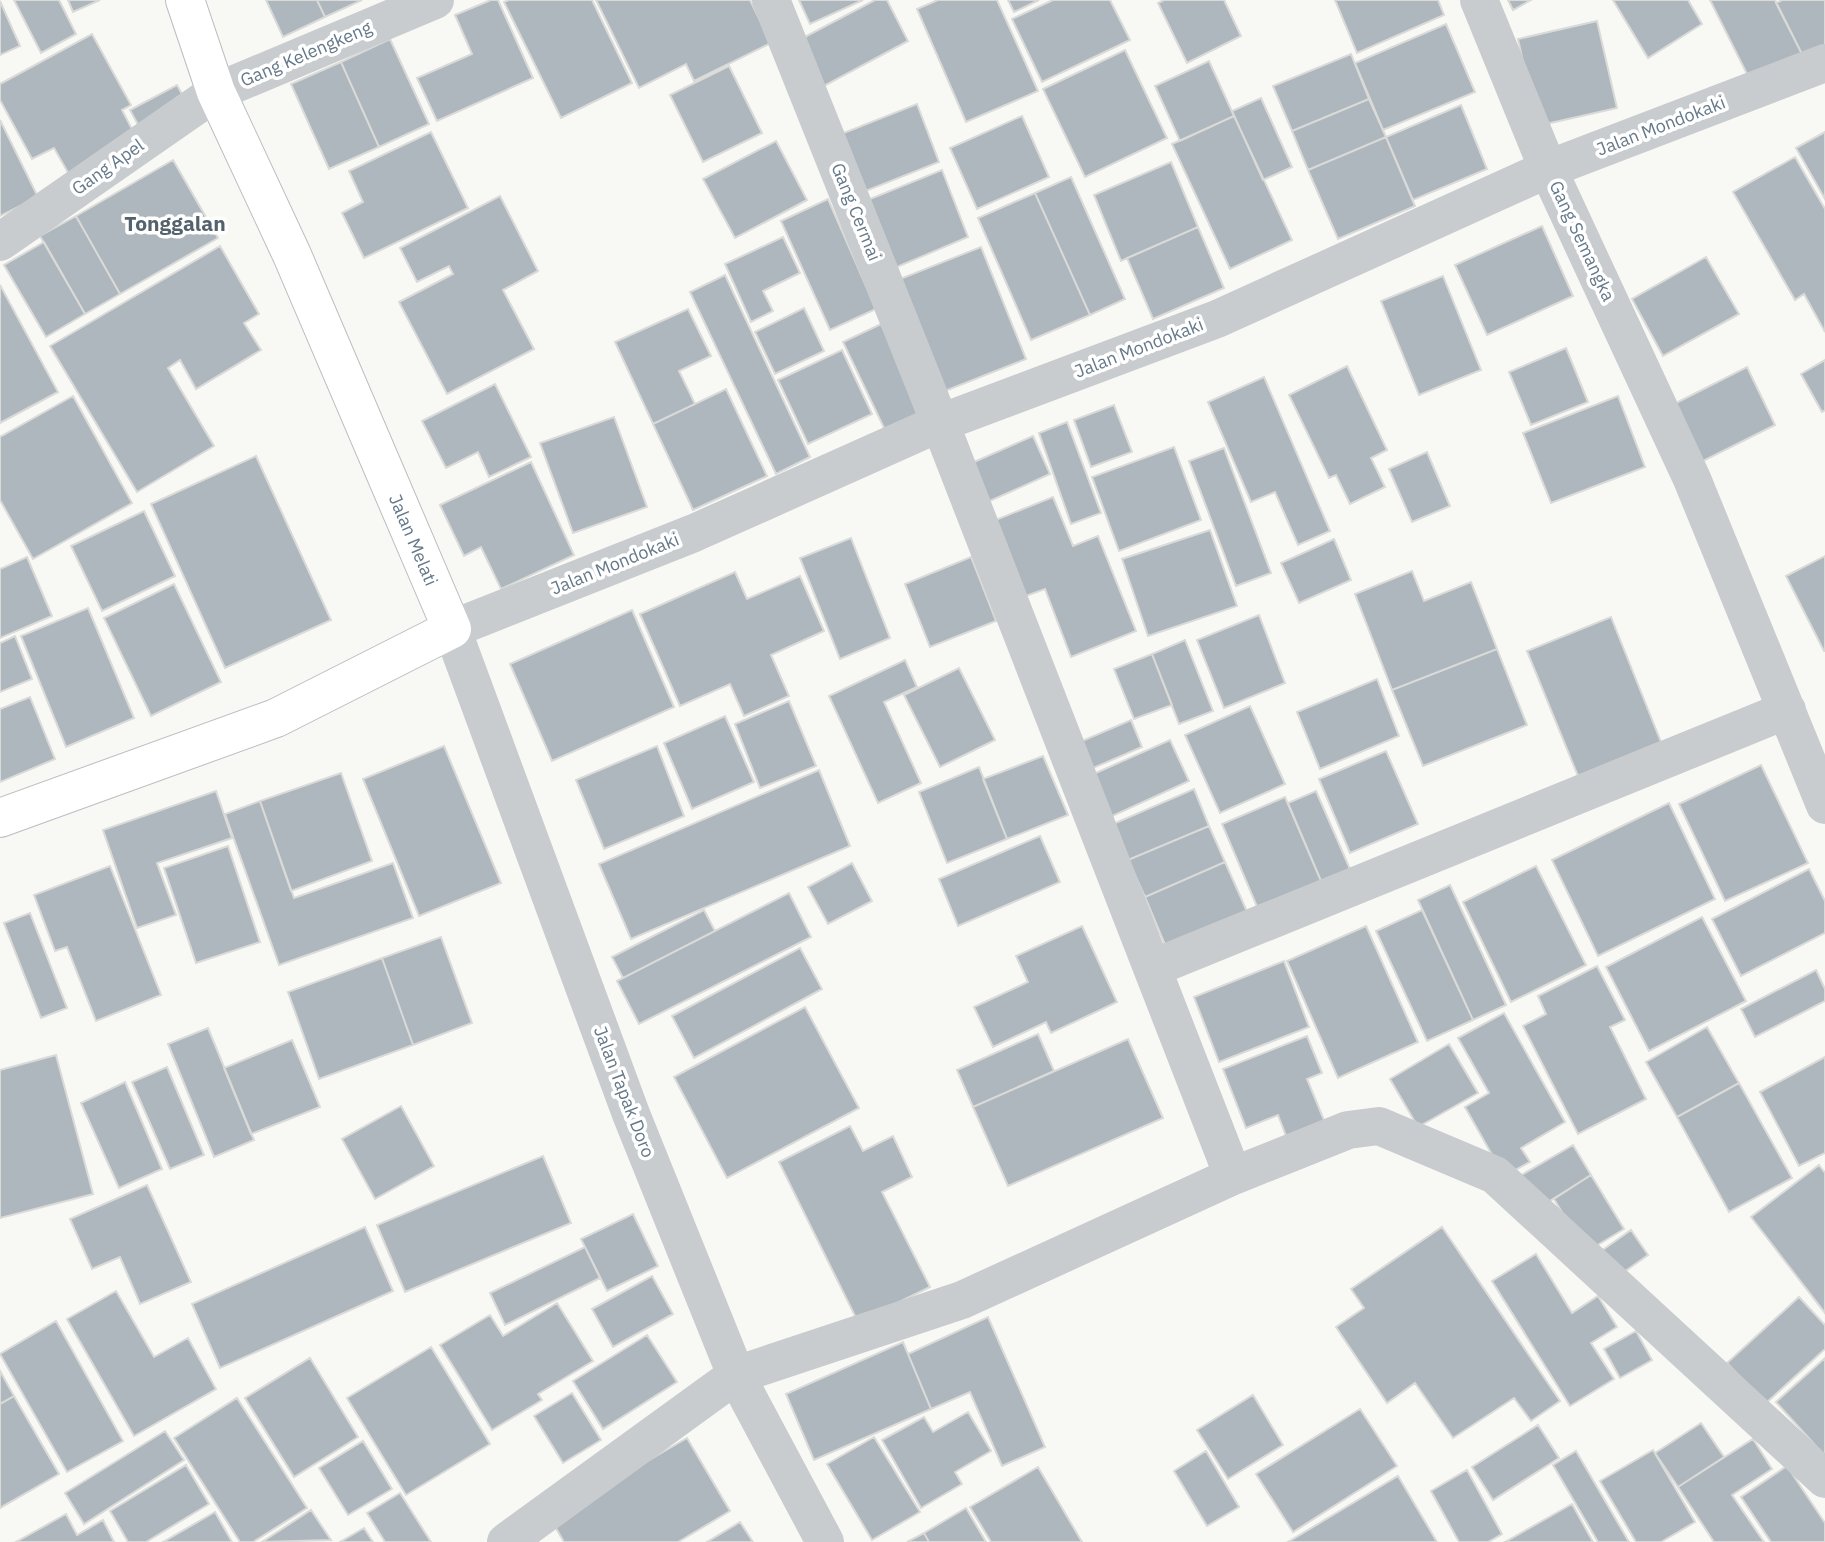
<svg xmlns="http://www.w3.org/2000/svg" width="1825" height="1542" font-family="'IBM Plex Sans',sans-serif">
  <rect width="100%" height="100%" fill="#f8f8f5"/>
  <path fill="#aeb7bd" stroke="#dadad8" stroke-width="2" d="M14 0H59L76 34 41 53Z
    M68 0H100L73 12Z
    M266 0H317L325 17 283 37Z
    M317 0H362L325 17Z
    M491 0H498L533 78 437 121 417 78 472 54 455 15Z
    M509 0H592L632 83 561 118 504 2Z
    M596 0H750L771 43 694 81 686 64 639 88Z
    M799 0H863L810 24Z
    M875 0H887L908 41 824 86 799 40Z
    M938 0H997L1038 91 966 122 917 9Z
    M1008 0H1039L1014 12Z
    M1053 0H1110L1130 40 1042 82 1012 19Z
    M1164 0H1224L1241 36 1187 63 1158 3Z
    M1335 0H1438L1444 15 1357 53Z
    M1508 0H1531L1513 10Z
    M1613 0H1688L1702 24 1648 58Z
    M1710 0H1775L1806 62 1754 88Z
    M1782 0H1825V52L1806 62 1776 3Z
    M0 1 20 46 0 55Z
    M1597 21 1617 108 1537 126 1518 39Z
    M1446 24 1475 92 1383 130 1355 63Z
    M92 34 131 105 122 110 137 139 70 176 54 148 32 159 0 100V84Z
    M390 39 429 124 379 147 341 62Z
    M1125 50 1167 138 1085 177 1043 89Z
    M1351 54 1369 99 1292 131 1273 86Z
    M1209 61 1234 116 1180 141 1155 86Z
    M341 62 379 147 329 169 291 84Z
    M729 66 762 133 703 162 670 95Z
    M177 85 189 107 142 132 130 110Z
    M1261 98 1292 167 1263 180 1232 111Z
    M1369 99 1386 137 1308 170 1292 131Z
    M917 104 939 162 858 194 836 136Z
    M1461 105 1487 169 1413 200 1386 137Z
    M1022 116 1049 177 977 209 950 148Z
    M1234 116 1292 240 1230 269 1172 144Z
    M0 120 38 197 0 216Z
    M431 132 468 208 364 258 342 213 363 202 349 171Z
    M1825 132V199L1796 148Z
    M1386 137 1415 206 1338 239 1308 170Z
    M776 141 807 200 735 238 703 179Z
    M1795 157 1825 209V332L1804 294 1795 300 1733 192Z
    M173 160 218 238 120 294 76 216Z
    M1171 162 1198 227 1121 261 1094 195Z
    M942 170 968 237 892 269 865 201Z
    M1071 177 1125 299 1090 315 1035 193Z
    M1035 193 1090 315 1031 340 978 218Z
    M500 196 538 271 503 290 534 349 447 394 399 302 453 274 449 266 417 282 400 248Z
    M828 199 876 309 830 330 781 221Z
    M76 216 120 294 85 314 40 236Z
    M1542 226 1573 296 1487 335 1455 265Z
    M1198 227 1224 288 1153 319 1127 258Z
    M783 237 800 273 763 291 773 311 751 322 725 264Z
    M44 242 85 314 46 337 4 265Z
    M220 246 259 314 244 323 261 350 196 389 180 360 168 368 214 446 137 492 50 346Z
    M981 247 1026 359 945 391 900 279Z
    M1706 257 1739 314 1663 356 1632 299Z
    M725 275 810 457 776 474 690 292Z
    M1443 276 1481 370 1419 395 1381 301Z
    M0 285 58 392 0 423Z
    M804 308 824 351 775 374 755 332Z
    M688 309 711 356 679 371 695 404 653 424 615 342Z
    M881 324 923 412 885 430 843 342Z
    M1566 348 1588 402 1531 425 1509 372Z
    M842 350 872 414 808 444 778 380Z
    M1825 360V410L1822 412 1801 374Z
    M1347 366 1387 450 1371 458 1385 487 1350 504 1336 475 1329 478 1289 395Z
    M1747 367 1775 425 1701 462 1672 405Z
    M1264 377 1330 531 1298 545 1275 492 1251 502 1208 402Z
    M495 384 531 457 489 477 478 452 446 468 422 421Z
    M726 389 767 476 693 510 653 424Z
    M73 396 132 503 33 559 0 500V437Z
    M1618 396 1645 467 1551 503 1523 433Z
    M1114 405 1132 452 1091 467 1074 420Z
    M614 417 647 507 573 533 540 443Z
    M1067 422 1101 513 1071 524 1039 433Z
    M1033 436 1050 474 983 504 965 466Z
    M1174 447 1201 520 1119 551 1092 477Z
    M1224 448 1271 573 1236 586 1189 461Z
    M1427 452 1450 506 1412 522 1389 469Z
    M256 456 331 620 225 668 151 504Z
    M531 462 574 555 501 589 481 547 464 556 440 505Z
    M1053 497 1073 546 1098 536 1136 631 1071 657 1045 589 1023 597 993 521Z
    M144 511 175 576 102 611 71 546Z
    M1210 530 1237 606 1148 636 1122 559Z
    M851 538 890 638 840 659 800 558Z
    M1334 539 1351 580 1299 603 1281 563Z
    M1825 556V651H1824L1786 576Z
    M27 557 52 616 0 638V569Z
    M971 557 996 621 930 647 905 584Z
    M1412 571 1424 601 1471 582 1497 649 1392 690 1355 594Z
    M735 572 747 599 800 576 824 631 771 655 789 696 744 716 730 684 680 706 640 614Z
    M174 584 221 682 151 716 104 618Z
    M88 608 134 718 66 747 21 636Z
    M632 610 674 707 552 761 510 664Z
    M1259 615 1285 683 1224 708 1197 640Z
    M1611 617 1661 742 1578 776 1527 651Z
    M15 636 32 679 0 692V643Z
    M1185 640 1213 711 1179 724 1152 654Z
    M1497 649 1527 725 1423 766 1392 690Z
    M1152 654 1172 705 1134 719 1114 669Z
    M905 660 917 687 884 702 921 783 878 803 829 696Z
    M959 668 995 740 940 767 904 695Z
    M1377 679 1399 736 1320 769 1297 712Z
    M30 697 55 759 0 782V709Z
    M789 701 816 766 760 788 735 724Z
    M1250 706 1285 784 1220 813 1185 735Z
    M725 716 754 782 692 809 664 743Z
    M1131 720 1142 747 1079 774 1068 747Z
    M1170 740 1189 781 1108 818 1089 776Z
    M444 746 501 883 419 916 363 779Z
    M657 746 684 816 604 849 576 780Z
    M1386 751 1418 824 1350 853 1319 779Z
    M1043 756 1068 815 1007 839 983 779Z
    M1761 765 1808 863 1725 901 1679 804Z
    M979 767 1007 839 947 863 919 792Z
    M819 770 850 846 631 939 599 864Z
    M341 773 372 861 291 891 260 801Z
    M1194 789 1209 826 1128 860 1113 824Z
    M216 791 232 838 157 863 176 915 137 928 103 830Z
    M1316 791 1353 876 1324 888 1288 803Z
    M1285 797 1324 888 1261 916 1222 824Z
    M260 801 294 898 393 863 413 918 279 965 225 814Z
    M1669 803 1715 899 1598 956 1552 860Z
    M1209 826 1225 862 1145 897 1128 860Z
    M1040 836 1060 882 958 926 939 879Z
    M228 846 260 942 196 963 164 868Z
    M1225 862 1249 916 1168 952 1145 897Z
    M852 863 872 901 828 924 808 887Z
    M110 866 161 995 96 1021 67 947 55 951 34 895Z
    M1536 866 1586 965 1511 1002 1463 902Z
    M1809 869 1825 901V933L1741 976 1712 919Z
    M1450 885 1506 1005 1473 1020 1418 900Z
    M789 893 811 937 639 1024 617 981Z
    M704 910 715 931 623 978 612 957Z
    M1422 910 1473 1020 1427 1041 1376 931Z
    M30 913 67 1008 41 1018 4 923Z
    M1702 917 1746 1001 1649 1051 1606 967Z
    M1082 926 1117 1002 1051 1033 1046 1022 993 1047 974 1007 1028 982 1016 956Z
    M1366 926 1418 1042 1338 1078 1287 961Z
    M441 937 472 1023 413 1045 382 958Z
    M800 948 822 989 694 1058 672 1016Z
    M382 958 413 1045 319 1079 288 992Z
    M1284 961 1309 1027 1219 1062 1194 997Z
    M1597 966 1625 1020 1610 1027 1646 1099 1578 1134 1523 1026 1546 1014 1538 996Z
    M1816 970 1825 989V1001L1755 1037 1741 1009Z
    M805 1007 859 1108 727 1178 674 1077Z
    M1504 1013 1565 1122 1521 1148 1530 1162 1504 1176 1465 1107 1489 1093 1458 1038Z
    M1707 1027 1739 1083 1677 1117 1646 1062Z
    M208 1028 254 1140 214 1157 168 1044Z
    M1038 1034 1054 1071 973 1107 957 1070Z
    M1307 1036 1322 1073 1307 1079 1326 1125 1288 1141 1278 1115 1246 1128 1223 1069Z
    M1128 1039 1163 1118 1008 1186 973 1107Z
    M292 1040 320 1107 251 1134 224 1068Z
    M1449 1044 1478 1093 1418 1127 1390 1079Z
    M56 1055 93 1194 0 1218V1070Z
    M1825 1057V1153L1799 1166 1760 1092Z
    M167 1067 204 1155 170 1169 132 1082Z
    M125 1082 162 1169 119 1188 81 1103Z
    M1739 1083 1792 1178 1729 1212 1677 1117Z
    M401 1106 434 1166 375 1199 342 1139Z
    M850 1126 863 1151 893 1136 912 1177 882 1192 930 1287 858 1322 779 1162Z
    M1573 1145 1591 1175 1537 1209 1518 1177Z
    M543 1156 571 1223 405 1292 377 1225Z
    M1819 1165 1825 1173V1313L1751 1217Z
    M1591 1175 1624 1229 1586 1252 1554 1199Z
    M147 1185 191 1282 140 1304 120 1257 92 1269 70 1219Z
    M633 1214 658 1266 607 1291 581 1239Z
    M365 1227 393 1291 220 1368 192 1304Z
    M1442 1227 1560 1401 1531 1421 1514 1398 1453 1438 1415 1383 1387 1403 1336 1327 1364 1308 1351 1289Z
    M1631 1230 1648 1255 1614 1279 1597 1254Z
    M585 1247 600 1278 505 1325 490 1293Z
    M1536 1254 1572 1313 1598 1296 1617 1327 1591 1343 1614 1379 1570 1406 1492 1281Z
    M652 1276 673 1314 613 1347 592 1309Z
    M116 1291 154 1357 188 1338 216 1389 134 1436 67 1319Z
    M1799 1297 1825 1325V1349L1765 1404 1727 1363Z
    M557 1303 593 1361 538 1394 542 1400 492 1430 440 1345 490 1315 503 1336Z
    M988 1317 1045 1447 1002 1466 970 1392 931 1409 908 1354Z
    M56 1321 123 1441 67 1472 0 1354Z
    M1636 1331 1652 1360 1620 1378 1604 1349Z
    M647 1335 677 1382 603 1429 573 1381Z
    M903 1342 931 1409 814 1460 786 1394Z
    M431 1347 490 1444 406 1495 347 1398Z
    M310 1358 358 1437 294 1477 245 1398Z
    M1825 1358V1456L1776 1402Z
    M0 1371 14 1396 0 1404Z
    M572 1393 601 1440 563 1463 534 1416Z
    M1253 1395 1283 1445 1228 1479 1197 1430Z
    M14 1396 59 1474 0 1508V1404Z
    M237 1398 307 1508 253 1542H240L174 1438Z
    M1360 1409 1397 1466 1293 1532 1256 1474Z
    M968 1412 991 1451 955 1472 962 1484 921 1508 882 1440 924 1417 933 1432Z
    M1701 1423 1724 1457 1678 1487 1655 1453Z
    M1538 1425 1559 1458 1493 1500 1472 1467Z
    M165 1431 184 1460 84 1524 65 1493Z
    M874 1437 920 1512 872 1540 827 1464Z
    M687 1438 730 1511 678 1542H564L550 1518Z
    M1753 1439 1772 1469 1732 1495 1764 1542H1714L1678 1487Z
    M363 1441 392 1489 348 1515 319 1468Z
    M1653 1450 1695 1522 1661 1542H1636L1600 1481Z
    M1206 1451 1239 1507 1207 1526 1174 1471Z
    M1576 1451 1629 1542H1598L1553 1465Z
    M186 1465 209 1504 146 1542H128L110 1511Z
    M1787 1466 1825 1523V1542H1771L1741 1497Z
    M1038 1467 1082 1542H991L970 1507Z
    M1467 1470 1502 1534 1488 1542H1459L1431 1491Z
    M1398 1476 1437 1542H1288Z
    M400 1493 431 1542H385L367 1513Z
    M1572 1504 1593 1542H1505Z
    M966 1508 986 1542H929L924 1533Z
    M311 1510 331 1540 262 1542Z
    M215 1512 232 1542H163Z
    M66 1514 77 1535 103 1520 114 1542H16Z
    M740 1522 753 1542H707Z
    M364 1528 373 1542H340Z
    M924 1533 929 1542H907Z"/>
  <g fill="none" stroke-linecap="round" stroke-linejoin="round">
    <g stroke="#b8bec2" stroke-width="40">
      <path id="secondary" d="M0 818 276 718 452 629 292 255 216 92 185 0"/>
    </g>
    <path stroke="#c8cccf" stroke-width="38" d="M771 0 940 423 1233 1176
      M1479 0 1548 169 1692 479 1825 805
      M0 242 216 92 435 0
      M1153 968 1787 710
      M506 1542 736 1375 962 1300 1233 1176 1348 1130 1379 1126 1495 1175 1825 1479
      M825 1542 736 1375 631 1114 452 629 694 533 940 423 1217 319 1548 169 1825 63"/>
    <use href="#secondary" stroke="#fff" stroke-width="38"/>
  </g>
  <g text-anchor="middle" stroke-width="7" stroke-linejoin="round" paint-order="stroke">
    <g font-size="18" fill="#657989" stroke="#fff">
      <text transform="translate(306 54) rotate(-23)" y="6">Gang Kelengkeng</text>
      <text transform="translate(1661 126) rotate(-21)" y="6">Jalan Mondokaki</text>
      <text transform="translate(108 167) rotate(-35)" y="6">Gang Apel</text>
      <text transform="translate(856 212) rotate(68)" y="6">Gang Cermai</text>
      <text transform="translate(1582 241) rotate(65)" y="6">Gang Semangka</text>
      <text transform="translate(1139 348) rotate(-21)" y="6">Jalan Mondokaki</text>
      <text transform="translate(413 540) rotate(67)" y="6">Jalan Melati</text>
      <text transform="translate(615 564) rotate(-22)" y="6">Jalan Mondokaki</text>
      <text transform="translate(624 1092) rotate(69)" y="6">Jalan Tapak Doro</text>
    </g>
    <g font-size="21" font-weight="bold" fill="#53626d" stroke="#fff">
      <text x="175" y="231">Tonggalan</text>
    </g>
  </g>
</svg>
